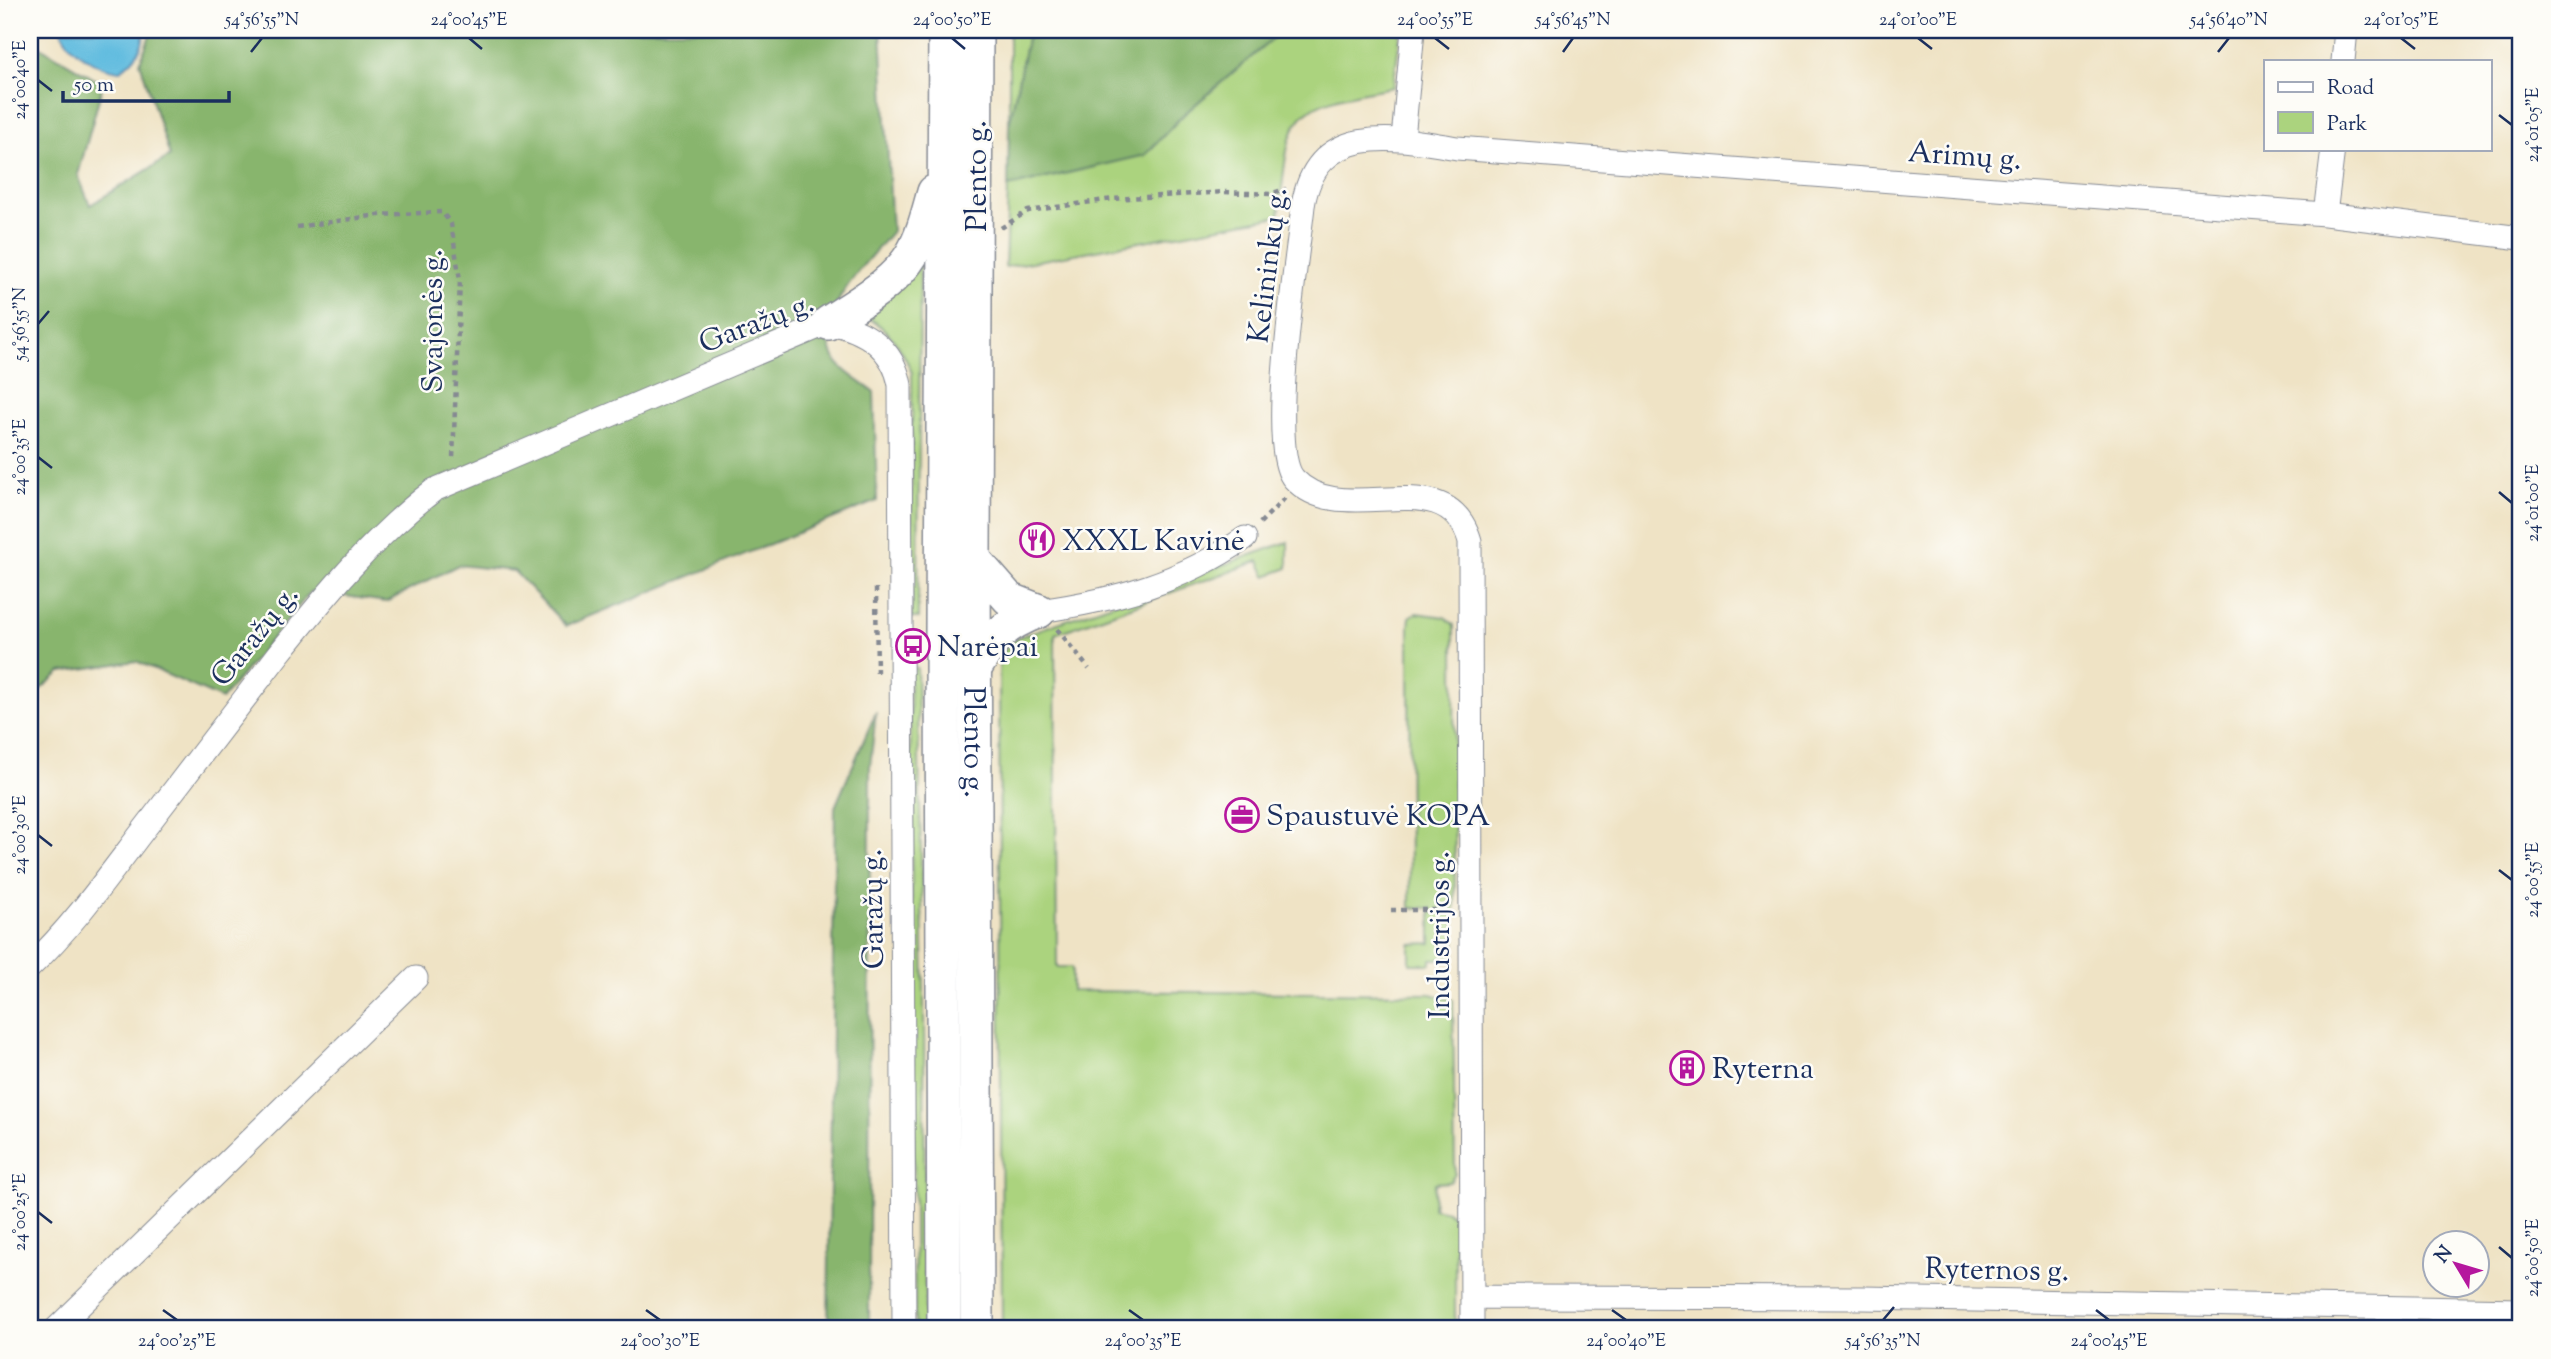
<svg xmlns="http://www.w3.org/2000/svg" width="2551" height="1359" font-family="'Sorts Mill Goudy',serif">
  <rect width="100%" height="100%" fill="#fdfcf7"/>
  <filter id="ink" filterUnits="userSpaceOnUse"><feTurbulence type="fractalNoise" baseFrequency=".0143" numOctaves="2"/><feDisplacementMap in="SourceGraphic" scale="14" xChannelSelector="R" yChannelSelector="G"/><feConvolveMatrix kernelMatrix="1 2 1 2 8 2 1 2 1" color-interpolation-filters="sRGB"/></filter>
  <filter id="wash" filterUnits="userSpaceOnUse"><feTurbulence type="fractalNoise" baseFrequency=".00686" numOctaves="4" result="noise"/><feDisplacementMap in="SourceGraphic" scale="28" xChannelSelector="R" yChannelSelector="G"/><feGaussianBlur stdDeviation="1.57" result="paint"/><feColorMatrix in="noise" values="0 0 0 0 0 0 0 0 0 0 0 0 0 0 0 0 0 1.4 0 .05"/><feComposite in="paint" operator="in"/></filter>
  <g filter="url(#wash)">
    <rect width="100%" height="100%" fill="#efe3c5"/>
    <path fill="#abd37e" stroke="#63816e" stroke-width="2" d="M1009 30H1029L1009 125Z
      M1283 30H1401L1393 87C1286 105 1290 111 1279 216L1005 267 1008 187 1145 155 1183 115Z
      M920 260 918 618H912V373C901 346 888 327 861 314Z
      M1288 542V568L1266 576 1259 561 1055 634 1057 967H1072V991L1431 994 1453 1000 1455 1174 1450 1182 1435 1183 1433 1208 1447 1211 1455 1219V1329H1002L999 656 1018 637Z
      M1416 613 1445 617 1454 625 1455 944 1454 956 1446 959H1431V964H1410V944L1431 943V908H1410L1409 627 1410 617Z
      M910 668H917L924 989 925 1329H915Z"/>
    <path fill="#88b56d" stroke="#527266" stroke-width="2" d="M152 30H881L892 231C866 265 808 315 836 361 844 373 863 383 874 392L877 501 566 626 514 571 458 565 386 602 311 591 222 699 136 661 61 672 30 698V41L103 84 78 175 90 205 170 156 140 62Z
      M1029 30H1283L1183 115 1145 155 1008 187 1009 125Z
      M876 712 870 767 869 1329H828L835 807Z"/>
    <path fill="#61bcdf" stroke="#3e769e" stroke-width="2" d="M61 30H144C144 49 134 61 119 71 97 68 68 51 61 30Z"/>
  </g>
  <g filter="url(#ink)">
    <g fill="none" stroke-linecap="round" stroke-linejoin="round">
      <g stroke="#858992" stroke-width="25">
        <path id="minor" d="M2343 61 2346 30
          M1403 139 1413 30
          M2325 214 2333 149
          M1039 611C1117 600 1181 582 1245 538
          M30 967C72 927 107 878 142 832 187 773 232 714 278 655 325 596 373 537 434 490L828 323C864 329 893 347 900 385L904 1329
          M1472 1297 1863 1298 2521 1310
          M56 1329 416 978
          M1472 1329 1470 541C1446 458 1343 532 1294 479 1266 449 1298 254 1303 206 1316 122 1394 137 1457 148L2325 214 2521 238"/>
      </g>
      <g stroke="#858992" stroke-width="36">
        <g id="highway">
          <path id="s1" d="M976 30 974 559 977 1329"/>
          <path d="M828 323C856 304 894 284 912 254 923 235 928 213 934 192"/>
          <path d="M974 559 1009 599 1039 611"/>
          <path d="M974 670C995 635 1001 626 1039 611"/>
          <path d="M944 1329 942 632 945 30"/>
        </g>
      </g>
      <path stroke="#858992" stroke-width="4.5" stroke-dasharray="5 5" stroke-linecap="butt" d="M297 227 378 215 442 212 451 224 460 280 453 459
        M1001 228 1028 211 1113 199 1225 192 1270 194 1286 189
        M1260 523 1286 497
        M876 588 877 677
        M2518 595 2521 578
        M1057 629 1089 669
        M1391 910H1449"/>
      <use href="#minor" stroke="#fff" stroke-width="23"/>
      <use href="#highway" stroke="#fff" stroke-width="33"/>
    </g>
  </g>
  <path fill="none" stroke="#1b2f5e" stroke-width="2.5" d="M469 38 482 49M952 38 965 49M1435 38 1449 49M1918 38 1932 49M2401 38 2415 49M251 52 262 38M1563 52 1573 38M2218 52 2229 38M38 80 52 91M2499 115 2512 125M38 324 49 311M38 457 52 468M2499 492 2512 503M38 835 52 846M2499 870 2512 880M38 1212 52 1223M2499 1247 2512 1258M163 1310 177 1320M646 1310 660 1320M1129 1310 1143 1320M1612 1310 1626 1320M2096 1310 2109 1320M1883 1320 1894 1307"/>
  <defs>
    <g id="restaurant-ring" transform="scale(1.75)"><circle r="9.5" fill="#fdfcf7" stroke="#b5179e" stroke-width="1.5"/><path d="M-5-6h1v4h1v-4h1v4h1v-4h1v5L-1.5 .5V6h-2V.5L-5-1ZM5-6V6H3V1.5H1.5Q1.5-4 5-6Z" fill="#b5179e"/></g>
    <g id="bus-ring" transform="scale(1.75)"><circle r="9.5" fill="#fdfcf7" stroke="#b5179e" stroke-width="1.5"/><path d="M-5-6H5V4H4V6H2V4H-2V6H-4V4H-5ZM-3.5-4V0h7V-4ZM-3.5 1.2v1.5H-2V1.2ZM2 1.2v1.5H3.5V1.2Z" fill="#b5179e"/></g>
    <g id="office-ring" transform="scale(1.75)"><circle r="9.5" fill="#fdfcf7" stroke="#b5179e" stroke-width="1.5"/><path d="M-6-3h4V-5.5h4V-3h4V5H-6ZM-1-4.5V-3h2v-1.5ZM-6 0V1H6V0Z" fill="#b5179e"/></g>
    <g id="building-ring" transform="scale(1.75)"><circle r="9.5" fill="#fdfcf7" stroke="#b5179e" stroke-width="1.5"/><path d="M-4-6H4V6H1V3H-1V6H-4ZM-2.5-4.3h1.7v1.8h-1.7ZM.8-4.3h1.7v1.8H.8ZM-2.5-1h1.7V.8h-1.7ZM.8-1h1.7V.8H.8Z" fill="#b5179e"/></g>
  </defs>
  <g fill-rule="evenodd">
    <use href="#restaurant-ring" x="1037" y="540"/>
    <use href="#bus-ring" x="913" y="646"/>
    <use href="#office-ring" x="1242" y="815"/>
    <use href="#building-ring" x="1687" y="1068"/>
  </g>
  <g text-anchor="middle" stroke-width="5" stroke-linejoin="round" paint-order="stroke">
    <g font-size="30" fill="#1b2f5e" stroke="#fdfcf7">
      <text transform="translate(1965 155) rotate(4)" y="10">Arimų g.</text>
      <text transform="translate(976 176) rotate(-90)" y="10">Plento g.</text>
      <text transform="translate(1267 265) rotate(-83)" y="10">Kelininkų g.</text>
      <text transform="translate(432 321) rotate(-90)" y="10">Svajonės g.</text>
      <text transform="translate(756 322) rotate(-21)" y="10">Garažų g.</text>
      <text transform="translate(254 635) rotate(-51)" y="10">Garažų g.</text>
      <text dy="10" stroke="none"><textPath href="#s1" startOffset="712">Plento g.</textPath></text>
      <text transform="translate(872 909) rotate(-91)" y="10">Garažų g.</text>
      <text transform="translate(1439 935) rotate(-90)" y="10">Industrijos g.</text>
      <text transform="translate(1997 1269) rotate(1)" y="10">Ryternos g.</text>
    </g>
    <g font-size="30" fill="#1b2f5e" stroke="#fdfcf7" text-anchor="start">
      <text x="1062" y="550">XXXL Kavinė</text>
      <text x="937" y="656">Narėpai</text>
      <text x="1266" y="825">Spaustuvė KOPA</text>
      <text x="1712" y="1078">Ryterna</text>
    </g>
  </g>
  <rect width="2551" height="1359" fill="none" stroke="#fdfcf7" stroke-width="77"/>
  <rect x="2264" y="60" width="228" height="91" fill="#fdfcf7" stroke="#a3aaba" stroke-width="2"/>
  <rect x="2278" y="82" width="35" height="10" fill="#ffffff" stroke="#a3aaba" stroke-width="2"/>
  <text x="2327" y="94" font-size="21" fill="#1b2f5e">Road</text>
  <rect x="2278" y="112" width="35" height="21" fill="#abd37e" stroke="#a3aaba" stroke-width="2"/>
  <text x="2327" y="130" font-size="21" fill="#1b2f5e">Park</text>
  <g transform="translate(2456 1264) rotate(308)"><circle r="33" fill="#fdfcf7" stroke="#a3aaba" stroke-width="2"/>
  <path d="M0-5L12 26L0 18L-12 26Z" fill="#b5179e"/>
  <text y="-10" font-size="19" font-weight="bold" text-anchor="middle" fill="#1b2f5e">N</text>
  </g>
  <path d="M63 91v10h166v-10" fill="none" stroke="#1b2f5e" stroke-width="3.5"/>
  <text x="74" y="91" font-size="21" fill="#1b2f5e" stroke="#fdfcf7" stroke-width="5" paint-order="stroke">50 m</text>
  <rect x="38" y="38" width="2474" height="1282" fill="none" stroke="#1b2f5e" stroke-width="2.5"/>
  <g font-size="18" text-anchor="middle" fill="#1b2f5e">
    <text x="262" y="25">54°56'55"N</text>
    <text x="469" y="25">24°00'45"E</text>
    <text x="952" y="25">24°00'50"E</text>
    <text x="1435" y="25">24°00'55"E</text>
    <text x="1573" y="25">54°56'45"N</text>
    <text x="1918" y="25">24°01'00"E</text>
    <text x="2229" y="25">54°56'40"N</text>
    <text x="2401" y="25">24°01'05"E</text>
    <text transform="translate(19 80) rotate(-90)" y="6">24°00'40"E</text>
    <text transform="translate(2532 125) rotate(-90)" y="6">24°01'05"E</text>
    <text transform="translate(19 324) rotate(-90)" y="6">54°56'55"N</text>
    <text transform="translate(19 457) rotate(-90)" y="6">24°00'35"E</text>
    <text transform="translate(2532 503) rotate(-90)" y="6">24°01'00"E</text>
    <text transform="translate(19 835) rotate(-90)" y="6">24°00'30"E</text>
    <text transform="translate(2532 880) rotate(-90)" y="6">24°00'55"E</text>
    <text transform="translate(19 1212) rotate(-90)" y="6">24°00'25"E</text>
    <text transform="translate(2532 1258) rotate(-90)" y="6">24°00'50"E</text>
    <text x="177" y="1346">24°00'25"E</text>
    <text x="660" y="1346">24°00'30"E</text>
    <text x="1143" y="1346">24°00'35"E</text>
    <text x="1626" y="1346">24°00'40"E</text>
    <text x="1883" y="1346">54°56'35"N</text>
    <text x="2109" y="1346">24°00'45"E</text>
  </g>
</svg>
